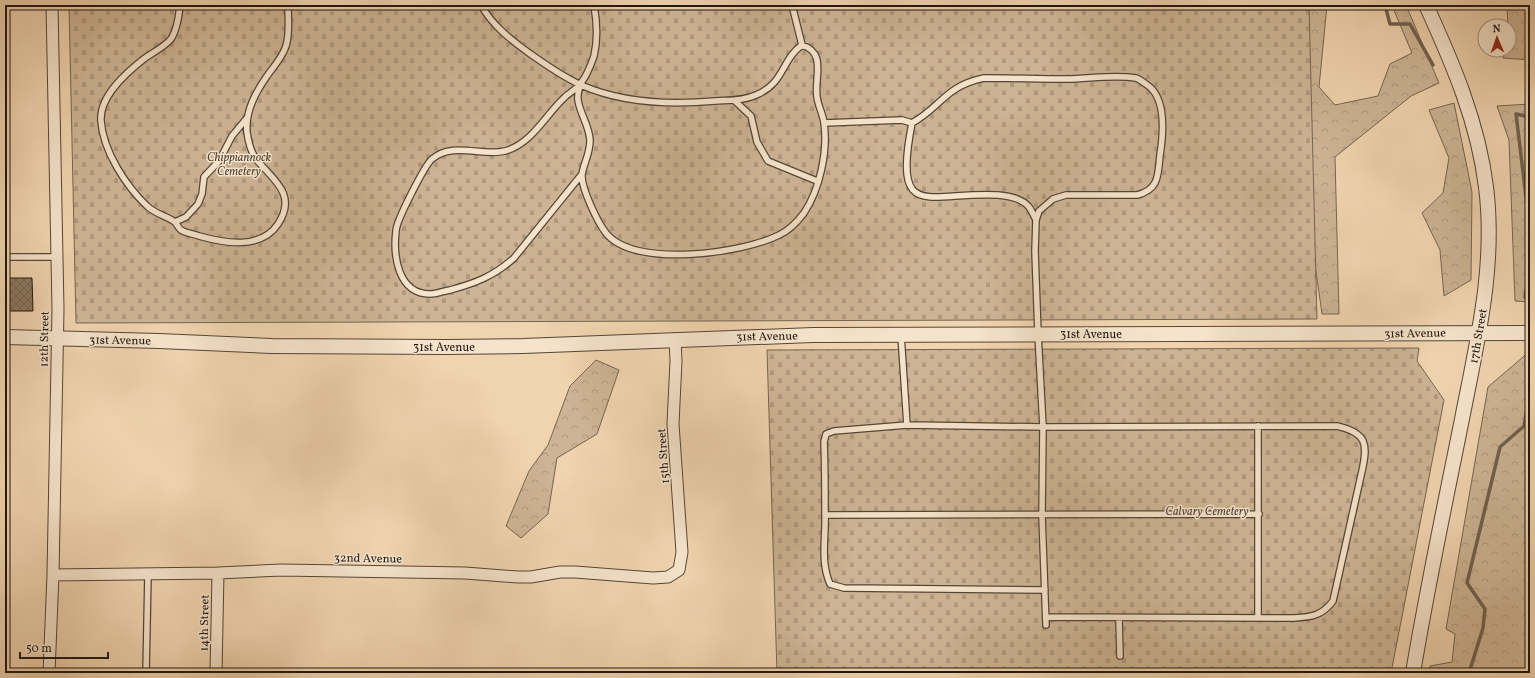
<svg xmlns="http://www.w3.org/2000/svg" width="1535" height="678" font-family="Vollkorn,serif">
  <defs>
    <pattern id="forest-crowns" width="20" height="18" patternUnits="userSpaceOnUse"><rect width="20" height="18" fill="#cdb494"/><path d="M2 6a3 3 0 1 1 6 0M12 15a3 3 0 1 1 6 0" fill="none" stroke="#b09a7f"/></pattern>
    <pattern id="cemetery-stones" width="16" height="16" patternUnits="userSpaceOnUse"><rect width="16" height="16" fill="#cdb494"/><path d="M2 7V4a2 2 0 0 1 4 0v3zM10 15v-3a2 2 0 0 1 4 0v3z" fill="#b09a7f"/></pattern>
    <pattern id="building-cross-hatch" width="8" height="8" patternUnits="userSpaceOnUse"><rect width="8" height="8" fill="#8c7963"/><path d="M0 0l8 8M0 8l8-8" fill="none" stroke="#726250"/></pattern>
  </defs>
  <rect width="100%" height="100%" fill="#f0d4af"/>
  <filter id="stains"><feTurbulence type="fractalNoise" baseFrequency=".005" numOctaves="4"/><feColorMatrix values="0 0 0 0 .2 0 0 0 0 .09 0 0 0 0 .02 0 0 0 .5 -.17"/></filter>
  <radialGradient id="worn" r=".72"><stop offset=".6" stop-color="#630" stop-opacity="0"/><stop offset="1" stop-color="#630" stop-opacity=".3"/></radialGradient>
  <path fill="url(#forest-crowns)" stroke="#766552" d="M957 5H1327L1319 87 1335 105 1378 96 1390 64 1412 53 1393 8 1387 5H1406L1439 83 1411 96 1335 157 1339 314H1322L1296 131Z
    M1507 5H1530V60L1503 58 1504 50H1509Z
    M1454 103 1472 192 1471 280 1444 296 1440 250 1422 213 1443 193 1449 158 1429 110Z
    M1530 104V302L1515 301 1509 140 1497 106Z
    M1530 351V673H1429L1430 666 1452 662 1455 634 1446 629 1488 387Z
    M596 360 619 370 597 434 557 458 548 514 521 538 506 526 529 471 548 445 570 386Z"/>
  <path fill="url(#cemetery-stones)" stroke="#766552" d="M69 5H1309L1317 319 76 323Z
    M1419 348 1417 361 1444 400 1391 673H777L767 350Z"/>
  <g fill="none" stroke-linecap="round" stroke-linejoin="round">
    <path stroke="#72614f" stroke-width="3.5" d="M1385 5 1390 24H1410L1433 65
      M1530 117 1516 114 1530 230
      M1525 297 1530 267
      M1469 673 1483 628 1485 609 1467 583 1500 447 1524 426 1530 393"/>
  </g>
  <path fill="url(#building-cross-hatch)" stroke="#201610" d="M9 278H32L33 311H9Z"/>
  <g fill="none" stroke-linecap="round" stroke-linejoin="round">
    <g stroke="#544638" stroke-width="8">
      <path id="service" d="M180 5C179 15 177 30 171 39 164 47 154 52 145 58 127 72 99 96 101 121 103 151 126 186 147 206 155 214 167 216 175 222 177 224 178 228 181 230 185 233 194 234 199 236 224 243 261 250 278 224 298 194 272 179 256 159 251 152 248 140 247 132 245 111 256 92 267 76 274 66 282 58 286 46 290 34 288 18 288 5
        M481 5C492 25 511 40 529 53 546 65 563 77 581 85 622 103 671 105 715 101 729 100 743 101 756 95 785 83 781 60 802 45 827 53 814 77 817 97 818 106 823 114 824 123 828 151 820 189 804 213 798 221 788 231 779 235 744 253 634 269 606 233 598 223 581 188 582 175 583 164 590 155 590 140 589 125 580 114 578 100 577 95 579 89 580 85
        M792 5 802 45
        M735 101 751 116 757 142 768 161 817 181
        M824 123 902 120 912 123
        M582 174 514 258C494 276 476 283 450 290 443 291 437 294 430 294 398 294 393 256 396 231 396 221 425 165 432 159 453 141 482 157 505 151 532 144 546 114 565 97 570 92 577 89 581 83 587 75 591 65 594 56 598 39 597 22 594 5
        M1036 220C1034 216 1032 211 1029 207 1022 198 1009 196 998 195 929 191 892 224 912 123 941 107 945 86 984 78 1011 78 1039 79 1066 79 1089 79 1113 74 1136 78 1140 79 1147 85 1151 88 1166 103 1163 136 1160 155 1158 175 1159 190 1137 195H1066L1053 199 1039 211 1036 220 1035 251 1038 334 1043 427 1042 516 1046 625
        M175 222 186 217 198 204 202 194 204 177 219 161 232 136 247 118
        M5 257H57
        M901 335 907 425
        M1258 426V618
        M826 515 1259 514
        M1045 590 844 588 830 584C820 561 826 538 825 514 825 490 825 466 824 442L826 434 834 431 907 425 1043 427 1337 426C1367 433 1368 444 1362 471L1333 601C1322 616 1311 617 1294 618L1046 617
        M1119 618 1120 656
        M146 673 148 574"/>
    </g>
    <g stroke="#544638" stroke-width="13">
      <path id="minor" d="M53 575 218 573 281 570 465 573 518 577H531L560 572H575L653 578 668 577 679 570 682 552 673 424 676 361 675 339
        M49 673 53 575 58 309 52 5
        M216 673 218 573"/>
    </g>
    <g stroke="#544638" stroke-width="16">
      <path id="tertiary" d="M5 337 159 341 272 346 447 347 523 346 813 335 1530 333
        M1413 673C1427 588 1445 504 1462 419 1477 342 1496 266 1486 187 1478 122 1453 64 1426 5"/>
    </g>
    <use href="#service" stroke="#f5e3cb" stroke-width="5.5"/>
    <use href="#minor" stroke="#f5e3cb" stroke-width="11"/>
    <use href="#tertiary" stroke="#f5e3cb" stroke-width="14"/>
  </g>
  <g text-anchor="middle" stroke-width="3" stroke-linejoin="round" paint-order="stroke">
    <g font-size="12" font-style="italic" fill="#544538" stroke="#f5e3cb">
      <text x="239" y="161">Chippiannock<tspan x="239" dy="14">Cemetery</tspan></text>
      <text x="1207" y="515">Calvary Cemetery</text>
    </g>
    <g font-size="12" fill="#201610" stroke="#f5e3cb">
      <text transform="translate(1415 333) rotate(-1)" y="4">31st Avenue</text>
      <text x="1091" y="338">31st Avenue</text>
      <text transform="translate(767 336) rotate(-1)" y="4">31st Avenue</text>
      <text transform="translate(1478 336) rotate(-80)" y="4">17th Street</text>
      <text transform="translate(44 339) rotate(-89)" y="4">12th Street</text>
      <text transform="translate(120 340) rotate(1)" y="4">31st Avenue</text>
      <text x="444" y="351">31st Avenue</text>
      <text transform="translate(663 456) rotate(-94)" y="4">15th Street</text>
      <text transform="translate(368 558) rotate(1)" y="4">32nd Avenue</text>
      <text transform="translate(204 623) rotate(-89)" y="4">14th Street</text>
    </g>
  </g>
  <rect width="1535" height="678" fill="none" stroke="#f0d4af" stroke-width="20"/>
  <rect x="6" y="6" width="1523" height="666" fill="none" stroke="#201610" stroke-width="2"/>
  <rect x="10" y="10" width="1515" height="658" fill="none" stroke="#201610"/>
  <g transform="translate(1497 38) rotate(358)"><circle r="19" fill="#f5e3cb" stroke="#a09180"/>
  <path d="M0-3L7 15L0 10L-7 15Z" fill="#8f2418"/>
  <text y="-6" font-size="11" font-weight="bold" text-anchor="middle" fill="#201610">N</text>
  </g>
  <path d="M20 652v6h88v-6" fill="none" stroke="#201610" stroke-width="2"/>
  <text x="26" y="652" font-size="12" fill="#201610" stroke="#f5e3cb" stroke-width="3" paint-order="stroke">50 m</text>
  <rect width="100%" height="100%" filter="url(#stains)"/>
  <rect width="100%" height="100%" fill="url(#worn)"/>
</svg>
